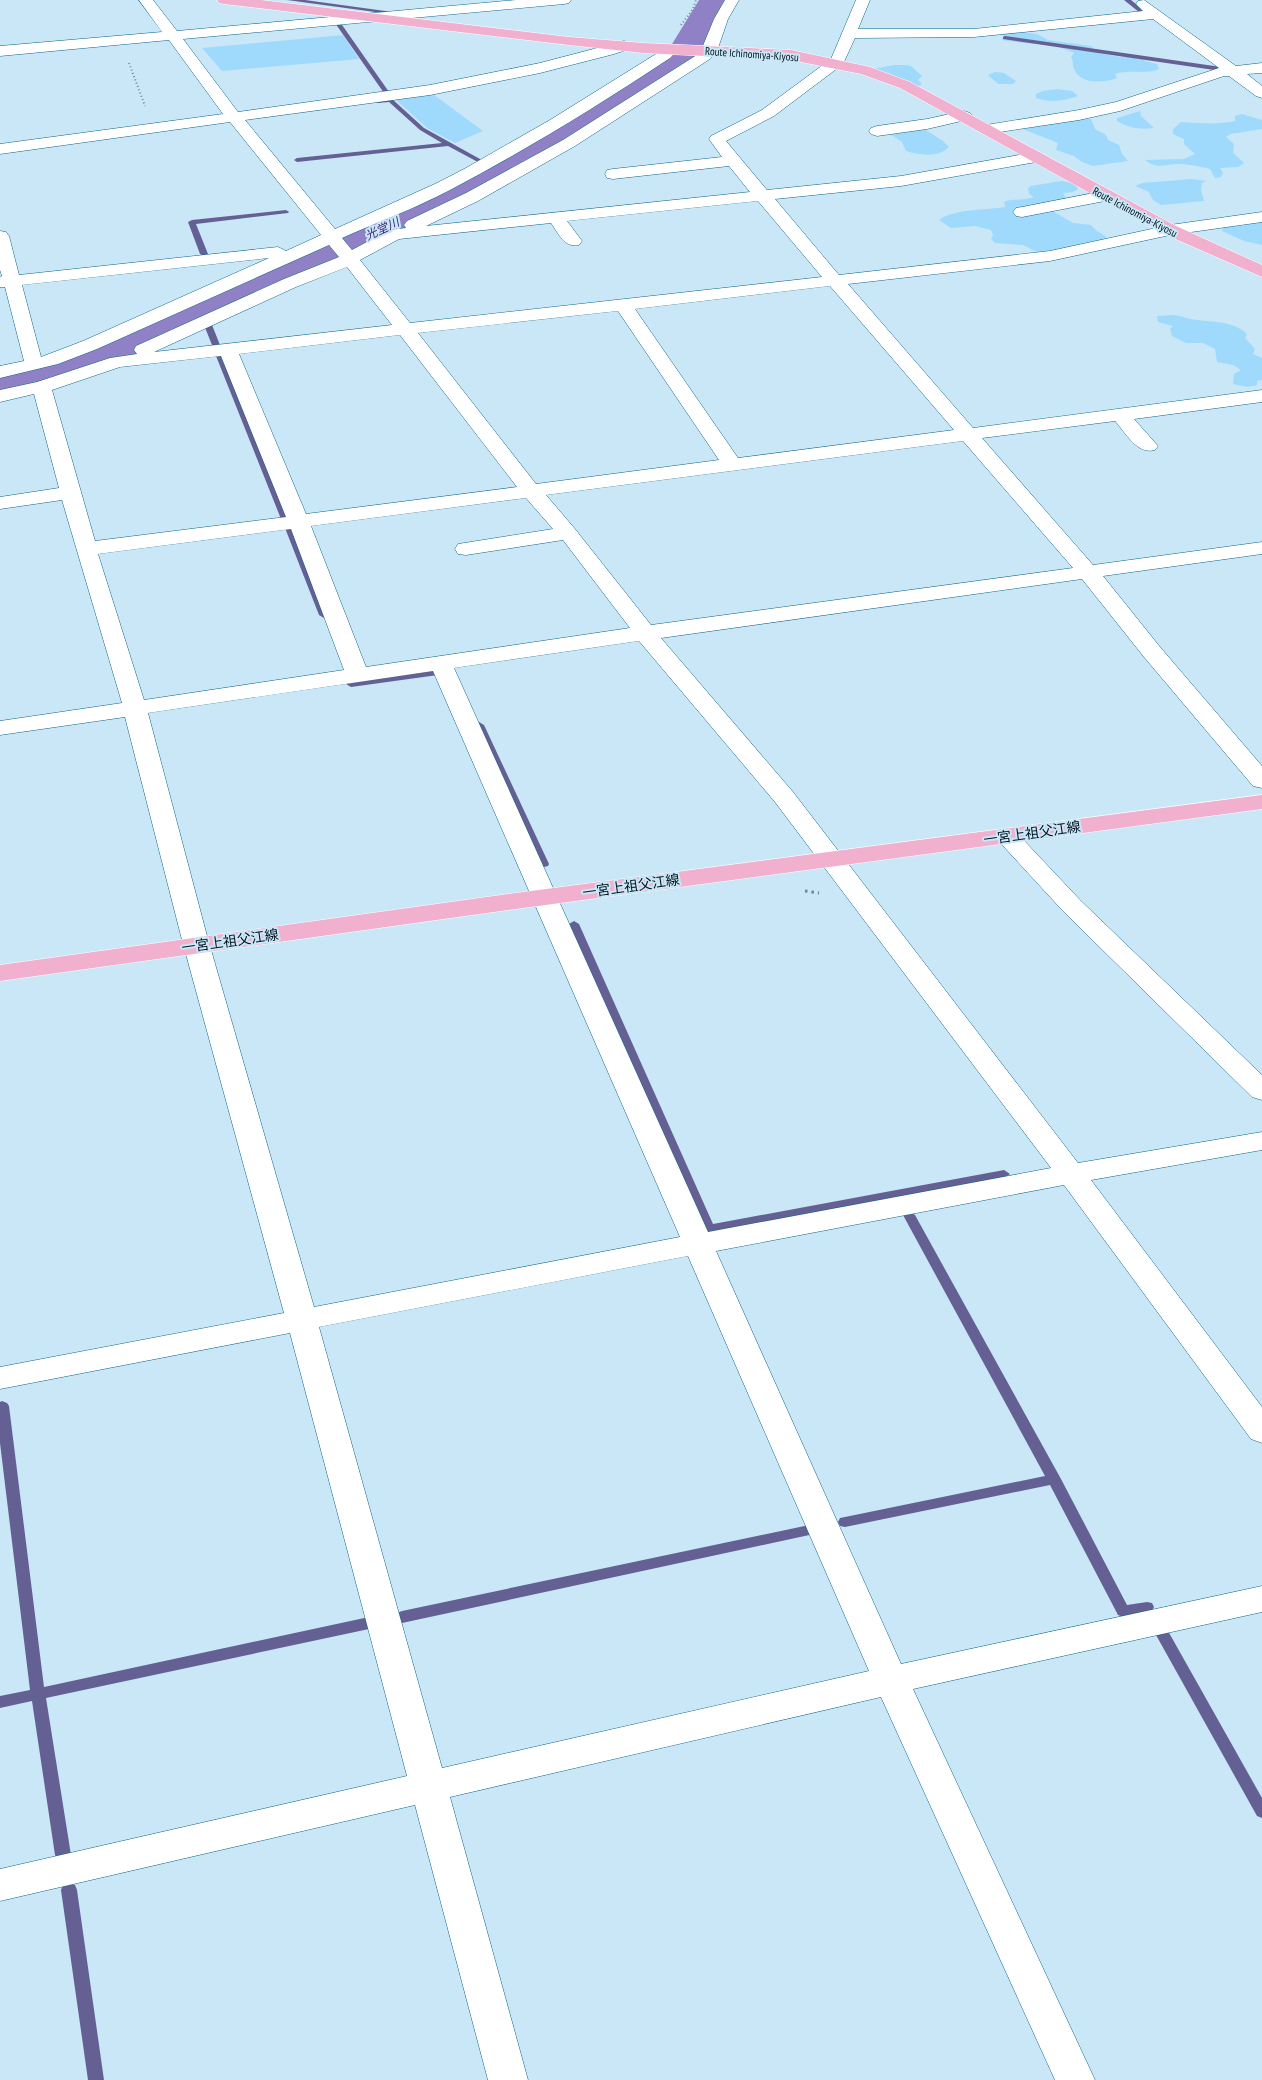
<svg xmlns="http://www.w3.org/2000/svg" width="1262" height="2080" font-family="'PT Sans Narrow','Noto Sans JP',sans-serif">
  <rect width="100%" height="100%" fill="#cae7f8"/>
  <path fill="#9fdafc" d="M1023 32 1037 34 1048 40 1091 46 1098 53 1120 57H1140L1145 61 1157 64 1159 69C1145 75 1132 69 1115 74L1117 78C1104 83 1081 85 1074 69 1072 64 1074 62 1071 57L1074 53C1052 42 1027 45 1002 40L1004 33Z
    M343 35 359 59 222 71 202 48Z
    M894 65C913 65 909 64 922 76L918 80 922 84 915 88 873 69Z
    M995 72 1004 73 1016 81 1013 84H998L988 75Z
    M1057 89 1072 91 1078 96C1063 101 1051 103 1036 98V94L1043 91Z
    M430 92 483 131 455 143 427 128 394 98Z
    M1140 111 1141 116 1154 128C1141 130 1128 128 1117 121V118Z
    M1242 114 1262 120V129L1231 134 1226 137 1234 144 1233 153 1244 163 1238 167 1220 168 1223 173 1221 177 1215 178 1210 169C1199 166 1188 164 1177 164 1164 165 1156 169 1145 160L1184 159 1195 154 1184 144V139L1173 134V129L1181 122C1199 123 1217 125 1235 121V116Z
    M1074 117 1091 119 1095 129 1106 135 1108 140 1119 145 1122 154 1128 161 1093 166 1082 162 1074 156 1056 150 1058 143 1020 128Z
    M924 129 943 141 949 147C938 158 920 155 906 151L902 142 890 134Z
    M1192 179 1206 181 1202 183 1201 190 1204 201 1161 205 1153 200 1149 192 1135 186 1142 183Z
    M1061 181 1074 183 1078 189 1073 192 1063 193 1067 200 1049 209 1073 223 1091 225 1097 231 1105 236 1107 241 1051 251 1037 252 1023 245 995 243 991 239 993 235 991 230 975 226 951 228 939 220C953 209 987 210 1005 207L1004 202C1014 198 1024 201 1034 197L1029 194 1028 188 1031 186Z
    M1262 221V245L1244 241 1222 231 1223 226H1242Z
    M1173 315C1181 316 1189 319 1197 320 1214 322 1233 321 1247 334L1245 338 1255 349 1253 354 1262 358V380L1257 381V385L1248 387 1233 384 1234 374 1241 370 1233 365 1217 362 1215 349 1203 343H1186L1172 336 1170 329 1173 326 1158 322 1157 316Z"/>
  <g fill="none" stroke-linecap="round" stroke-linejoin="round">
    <path fill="#656094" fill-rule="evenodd" d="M287 0H305L400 13 397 15Z
      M1124 0H1131L1147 13 1131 15V13L1139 12Z
      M336 22H340L389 92 388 93H384L335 23Z
      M1005 36 1221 67 1224 69 1221 71 1003 39V37Z
      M391 98 424 128 480 159V161H476L448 146 297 162 294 160 297 158 442 143 420 130 389 102 378 103 375 101Z
      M286 210 289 212 288 213 196 224 208 254 204 256 200 254 188 222 192 220Z
      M198 308H204L209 319 208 321H202L197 310Z
      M205 323 212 325 220 345 219 347 212 345 204 325Z
      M217 354 224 356 289 519 288 521H282L281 519 216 356Z
      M289 525 293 528 329 615 327 617 324 618 319 615 285 528Z
      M435 670 438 671V675L351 687 346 684 351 681Z
      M479 722 484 725 549 864 548 866 544 867 539 864 474 725Z
      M574 921 579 924 713 1224 1004 1170 1010 1174 1004 1178 709 1233 705 1232 569 924Z
      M909 1211 915 1215 1061 1479 1127 1605 1147 1602 1152 1603 1154 1607 1152 1611 1123 1617 1118 1615 1050 1485 845 1527 840 1526 838 1522 840 1518 845 1517 1045 1476 903 1215Z
      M2 1401 7 1403 9 1406 44 1687 369 1617 374 1619 376 1623 374 1627 369 1629 46 1698 71 1855 68 1860 63 1862 58 1860 55 1855 32 1701 0 1708V1696L30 1690 0 1443V1402Z
      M814 1524 819 1525 821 1529 819 1533 814 1534 402 1623 397 1621 395 1617 397 1613 402 1611Z
      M1163 1629 1168 1631 1262 1798V1818L1257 1816 1156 1635 1158 1631Z
      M69 1883 75 1885 77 1890 104 2080H88L61 1890 63 1885Z"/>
    <path fill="#9081c6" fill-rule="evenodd" d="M699 0H733L696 64 597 128 519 174 404 236 169 341 80 378 0 398V370L48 358 137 321 374 218 491 158 569 112 669 49Z"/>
    <g stroke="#0c658a" stroke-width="1">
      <path id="minor" d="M139 0H153L177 31 516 0H571L569 3 564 4 183 39 238 112 430 85 540 63 624 41 629 43 632 46 629 49 614 54 540 73 430 95 245 120 335 229 437 183 466 168 550 120 656 54 654 52 659 46H669L672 49 670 51 673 55 670 58C599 105 526 150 450 190 416 208 378 222 342 238L352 250 389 230 406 228 404 225 407 221 466 193 563 140 700 53 714 19 725 0H739L728 19 717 51 710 59 575 146 478 201 426 226 750 192 729 166 613 179 607 178 605 174 607 170 613 169 722 157 709 139 711 136 762 110 831 59 856 0H870L858 29H974L1143 11 1136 4 1138 1 1144 0 1236 66 1262 63V73L1247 74 1262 86V98L1256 96 1229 76H1224L1120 111 1079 120 986 134 980 132 978 129 980 126 1079 110 1116 102 1219 68 1153 19 974 37 855 38 843 64 774 116 726 141 767 190 901 176 1036 152 1042 154 1044 157 1042 160 1036 162 901 186 775 199 839 275 1050 251 1170 225 1262 212V222L1170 235 1050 261 848 284 973 428 1262 390V402L1134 419 1158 446 1155 450C1137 455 1126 433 1115 421L982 438 1093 565 1262 542V554L1103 576 1160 647 1262 766V788L1253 786 1144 657 1082 579 661 638 793 792 1078 1163 1262 1132V1150L1091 1180 1262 1407V1443L1251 1439 1064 1185 716 1251 901 1664 1262 1586V1612L913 1689 1095 2080H1055L881 1697 450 1797 528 2080H488L415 1805 0 1901V1869L407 1776 290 1333 0 1389V1367L284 1313 181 936 125 717 0 735V721L122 703 62 500 0 509V497L59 488 34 394 0 402V390L37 382 110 358 137 354 134 350 136 346 284 279 339 257 329 245 97 349 58 364 0 378V366L24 361 5 287H0V277L2 276 0 270V231L6 232 9 236 19 275 278 247 286 251 321 235 230 122 0 154V144L223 114 169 40 0 56V46L162 32ZM758 201 822 277 410 323 360 260 399 239 551 223C559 234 564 248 579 245L582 241 567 221ZM269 258 83 341 41 357 22 285ZM347 267 392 325 154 352 296 287ZM830 286 954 430 738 458 635 309ZM618 311 719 460 536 484 418 333ZM400 335 517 487 306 514 239 354ZM221 356 286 517 95 541 52 390 120 367ZM963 441 1073 568 651 625 575 529 546 495ZM526 498 553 529 458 544 455 549 458 554 466 555 563 540 630 628 366 667 311 526ZM291 529 344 670 144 700 98 554ZM639 641 775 802 1051 1168 708 1232 454 668ZM433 671 680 1237 314 1307 207 936 148 713ZM688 1256 869 1671 442 1768 319 1327Z
        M964 111 970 113 972 116 970 119 927 129 877 136 871 134 869 131 871 128 877 126 927 119Z
        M1104 191 1110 192 1112 196 1110 200 1022 217 1016 216 1013 212 1016 208 1022 207Z
        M1006 829 1015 831 1081 901 1262 1075V1100L1252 1097 1063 911 994 836 997 831Z"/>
    </g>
    <g stroke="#fff" stroke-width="1">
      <path id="major" d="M217 0H261L569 37 643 43 791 50 870 67 910 82 1176 226 1262 265V277L1164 234 900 88 861 74 791 60 643 53 569 45 224 4 219 3Z
        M1262 795V809L501 911 0 981V965L501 895Z"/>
    </g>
    <path stroke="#6f8795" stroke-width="2" stroke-dasharray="1 2.5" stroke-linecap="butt" d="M681 25 693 9 696 0
      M129 63 145 106"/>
    <path stroke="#6f8795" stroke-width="3" stroke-dasharray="2.5 4" stroke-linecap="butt" d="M805 891 819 893"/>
    <use href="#minor" fill="#fff" fill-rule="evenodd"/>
    <use href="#major" fill="#f1b0cd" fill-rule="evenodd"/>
  </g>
  <g text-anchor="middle" stroke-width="4" stroke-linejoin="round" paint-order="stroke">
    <g font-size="11" fill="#00131e" stroke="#cae7f8">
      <text transform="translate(752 54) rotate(4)" y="4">Route Ichinomiya-Kiyosu</text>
      <text transform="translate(1135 212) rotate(28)" y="4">Route Ichinomiya-Kiyosu</text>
    </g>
    <g font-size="12" font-style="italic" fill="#3f2576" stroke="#cae7f8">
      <text transform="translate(382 229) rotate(-25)" y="4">光堂川</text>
    </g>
    <g font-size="14" fill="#00131e" stroke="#cae7f8">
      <text transform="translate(1032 833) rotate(-8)" y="5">一宮上祖父江線</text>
      <text transform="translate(631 886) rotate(-8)" y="5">一宮上祖父江線</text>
      <text transform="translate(230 941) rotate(-8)" y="5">一宮上祖父江線</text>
    </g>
  </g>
</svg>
